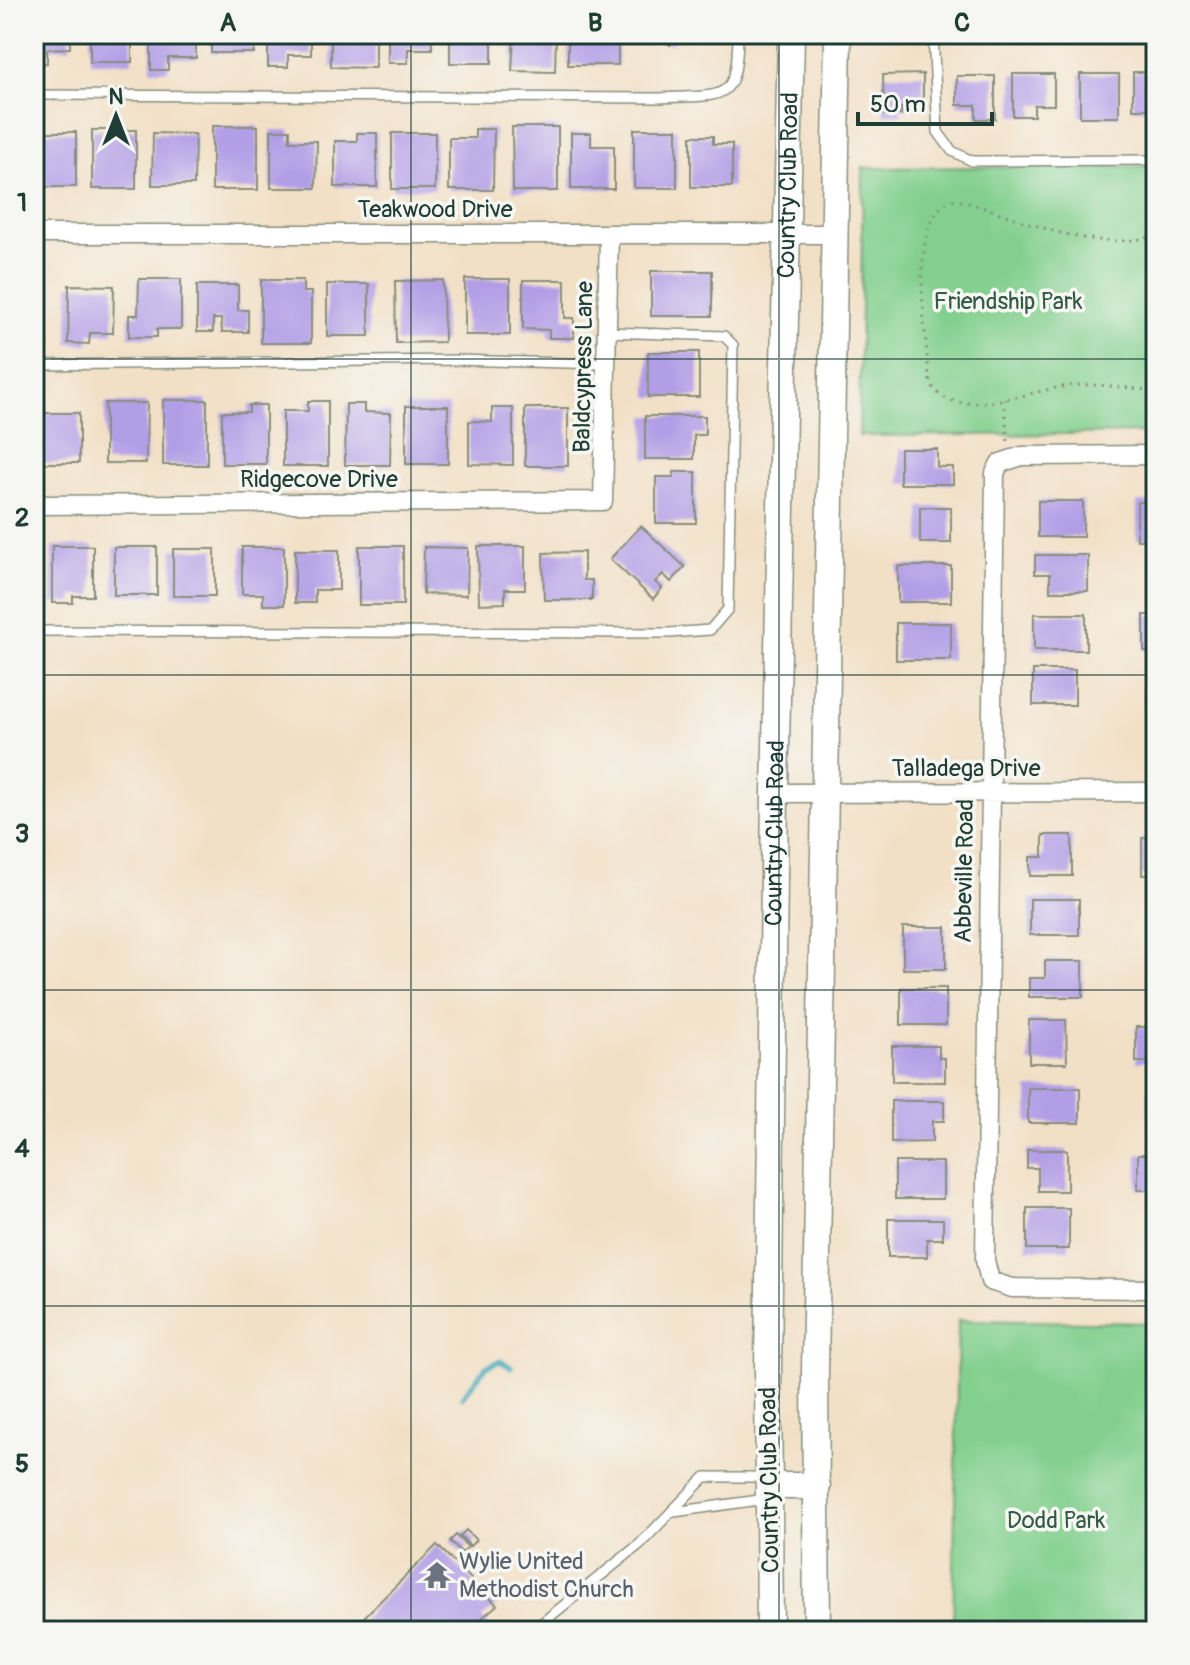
<svg xmlns="http://www.w3.org/2000/svg" width="1190" height="1665" font-family="Pangolin,sans-serif">
  <rect width="100%" height="100%" fill="#f6f6f2"/>
  <filter id="ink" filterUnits="userSpaceOnUse"><feTurbulence type="fractalNoise" baseFrequency=".0125" numOctaves="2"/><feDisplacementMap in="SourceGraphic" scale="16" xChannelSelector="R" yChannelSelector="G"/><feConvolveMatrix kernelMatrix="1 2 1 2 8 2 1 2 1" color-interpolation-filters="sRGB"/></filter>
  <filter id="wash" filterUnits="userSpaceOnUse"><feTurbulence type="fractalNoise" baseFrequency=".006" numOctaves="4" result="noise"/><feDisplacementMap in="SourceGraphic" scale="32" xChannelSelector="R" yChannelSelector="G"/><feGaussianBlur stdDeviation="1.8" result="paint"/><feColorMatrix in="noise" values="0 0 0 0 0 0 0 0 0 0 0 0 0 0 0 0 0 1.4 0 .05"/><feComposite in="paint" operator="in"/></filter>
  <g filter="url(#wash)">
    <rect width="100%" height="100%" fill="#f2e0c6"/>
    <path fill="#83d08e" stroke="#518661" stroke-width="2" d="M1156 166V433L859 436 863 168Z
      M958 1320 1156 1323V1631H953Z"/>
    <g fill="none" stroke-linecap="round" stroke-linejoin="round">
      <path stroke="#3baaba" stroke-width="5" d="M462 1397 486 1367 500 1361 511 1367"/>
    </g>
    <g id="blocks">
      <path fill="#b29ee6" d="M34 34H70V48L47 49V63L34 64Z
        M90 34H132V62H90Z
        M151 34H196V58H168V70H151Z
        M211 34H254V53H211Z
        M268 34H311V55H288V67H268Z
        M331 34H375V68L331 67Z
        M388 34H432V49H408V63H388Z
        M450 34H492V63H450Z
        M514 34H556L555 72 512 71Z
        M575 34H618V65H568V43H575Z
        M659 34H677L679 36 670 45Z
        M1133 72H1156V109H1133Z
        M923 74V108H901V115H884L883 75Z
        M1013 74H1054V105H1034V116H1013Z
        M1080 74H1119V117H1080Z
        M957 76H995V119H976V105H957Z
        M212 126H258V190H212Z
        M512 127H558V191H513Z
        M475 129H494L493 190H449V138H475Z
        M634 129H677V188H634Z
        M92 130H136V189H92Z
        M271 130H290V141H317L316 188H271Z
        M36 132H76V187H36Z
        M153 133 195 134 194 185H152Z
        M357 133H377V187H335V141H357Z
        M392 133H435V189H392Z
        M571 133H591V146H614V189H571Z
        M691 136H713V144H732V187H691Z
        M651 271H712V316H651Z
        M139 279H181V329H157V337H129V315H138Z
        M465 279H510V335H465Z
        M261 280H303V292H311V343H261Z
        M443 280 444 342 396 343 395 281Z
        M523 280H565V318H574V338H549V330L523 329Z
        M34 283H43L47 345 34 346Z
        M327 284H369V336H327Z
        M69 285 114 286 113 333H90L89 344 68 343Z
        M197 285H238V310H248V332H222L221 319H213V332H197Z
        M648 352H699V397H648Z
        M163 400H207V465H163Z
        M308 401H328V466H283V411H308Z
        M105 403H147L146 463H105Z
        M346 404H364V412L391 413 390 465H345Z
        M249 405H266V464H222V412H249Z
        M406 406H448V464H406Z
        M492 408H513V465L469 464V421L492 422Z
        M525 408H568V466H525Z
        M37 413H79V463H37Z
        M645 416H705V435H694V459H645Z
        M900 449H937V467H953V484H900Z
        M674 472H696V523H656V477H674Z
        M1038 501H1083V537H1038Z
        M1137 502H1156V540H1137Z
        M920 507H951V543H920Z
        M641 526 685 567 671 582 663 574 655 582 662 588 653 599 610 559Z
        M52 546H93V596H73V603H52Z
        M359 546H403V605H359Z
        M478 546H525V589H505V603L479 604Z
        M114 547H157V595H114Z
        M242 547H284V605H263V594H242Z
        M424 547 468 548 467 595 423 594Z
        M173 549H215V596H173Z
        M295 550H339V590H315V603H295Z
        M584 552V580H592V600H544L543 553Z
        M1035 555H1088V591H1050V574H1035Z
        M898 566H951V602H898Z
        M1034 614H1086V650H1034Z
        M1144 615H1156V651H1144Z
        M896 623H951V660H896Z
        M1033 670H1075V705H1033Z
        M1148 673H1156V710H1148Z
        M1043 835H1072V876H1030V857H1043Z
        M1142 838H1156V875H1142Z
        M1150 898H1156V939H1150Z
        M1030 899H1079V935H1030Z
        M903 927H946V969H903Z
        M1045 961H1083V997H1029V978H1045Z
        M901 988H946V1025H901Z
        M1029 1020H1066L1067 1063H1029Z
        M1136 1027H1156V1062H1136Z
        M892 1046H939V1058H945V1082H892Z
        M1028 1088H1080V1123H1028Z
        M1148 1089H1156V1125H1148Z
        M891 1101H944V1121H932V1142L891 1143Z
        M1027 1150H1067V1191H1038V1168H1027Z
        M1138 1154H1156V1190H1138Z
        M895 1162H943V1199H895Z
        M1027 1208H1069V1249H1027Z
        M1151 1209H1156V1250H1151Z
        M888 1219H943V1239H927V1257H888Z
        M466 1530 476 1540 470 1546 460 1536Z
        M456 1535 468 1547 462 1553 450 1541Z
        M437 1545 497 1605 482 1618 491 1627 488 1631H350Z"/>
    </g>
  </g>
  <g filter="url(#ink)">
    <use href="#blocks" fill-opacity="0" stroke="#888e7d" stroke-width="2"/>
    <g fill="none" stroke-linecap="round" stroke-linejoin="round">
      <g stroke="#888e7d" stroke-width="12">
        <path id="service" d="M933 34 938 132 952 151 972 161 1156 160
          M34 95 659 98C723 94 737 106 738 34
          M34 365 455 360 606 364
          M34 631 669 633 710 630 728 609 733 345 724 336 608 332
          M674 1512 766 1499
          M532 1631 640 1544 705 1477H766"/>
      </g>
      <g stroke="#888e7d" stroke-width="21">
        <path id="minor" d="M34 234H836
          M1156 455 1022 456 1000 463 995 473 985 1260 990 1281 1012 1288 1156 1289
          M34 505 603 501 609 234
          M775 793 1156 792"/>
      </g>
      <g stroke="#888e7d" stroke-width="29">
        <g id="secondary">
          <path d="M770 1486H817"/>
          <path id="s1" d="M770 1631 768 1369 775 793 791 34"/>
          <path d="M817 1631 815 1372 838 34"/>
        </g>
      </g>
      <path stroke="#888e7d" stroke-width="3" stroke-dasharray="2 6" stroke-linecap="butt" d="M1156 236C1083 254 1024 217 955 199 904 214 927 336 929 377 942 428 1033 389 1069 386 1098 383 1128 388 1156 391
        M1004 399 1008 442"/>
      <use href="#service" stroke="#fff" stroke-width="9"/>
      <use href="#minor" stroke="#fff" stroke-width="18"/>
      <use href="#secondary" stroke="#fff" stroke-width="26"/>
    </g>
  </g>
  <path fill="none" stroke="#1f3d34" stroke-width="2" stroke-opacity="0.55" d="M411 34V1631M779 34V1631M34 359H1156M34 675H1156M34 990H1156M34 1306H1156"/>
  <defs>
    <g id="temple-bare" transform="scale(2.16)"><path d="M0-6L5-2H3V0L6.5 2.5H4V6H1.5V3h-3V6H-4V2.5H-6.5L-3 0V-2H-5Z" fill="#6b7280" stroke="#f6f6f2" stroke-width="2.5" paint-order="stroke"/></g>
  </defs>
  <g fill-rule="evenodd">
    <use href="#temple-bare" x="437" y="1575"/>
  </g>
  <g text-anchor="middle" stroke-width="7" stroke-linejoin="round" paint-order="stroke">
    <g font-size="24" fill="#1f3d34" stroke="#f6f6f2">
      <text dy="8" stroke="none"><textPath href="#s1" startOffset="1446">Country Club Road</textPath></text>
      <text x="435" y="217">Teakwood Drive</text>
      <text transform="translate(583 367) rotate(-89)" y="8">Baldcypress Lane</text>
      <text x="319" y="487">Ridgecove Drive</text>
      <text x="966" y="776">Talladega Drive</text>
      <text dy="8" stroke="none"><textPath href="#s1" startOffset="798">Country Club Road</textPath></text>
      <text transform="translate(964 871) rotate(-89)" y="8">Abbeville Road</text>
      <text transform="translate(769 1480) rotate(-91)" y="8">Country Club Road</text>
    </g>
    <g font-size="24" fill="#335a46" stroke="#f6f6f2">
      <text x="1008" y="309">Friendship Park</text>
      <text x="1056" y="1528">Dodd Park</text>
    </g>
    <g font-size="24" fill="#5b616d" stroke="#f6f6f2" text-anchor="start">
      <text x="459" y="1569">Wylie United<tspan x="459" dy="28">Methodist Church</tspan></text>
    </g>
  </g>
  <rect width="1190" height="1665" fill="none" stroke="#f6f6f2" stroke-width="88"/>
  <g transform="translate(116 116)" stroke="#f6f6f2" stroke-width="6" paint-order="stroke">
  <path d="M0-6L14 30L0 20L-14 30Z" fill="#1f3d34"/>
  <text y="-12" font-size="22" font-weight="bold" text-anchor="middle" fill="#1f3d34">N</text>
  </g>
  <path d="M858 112v12h134v-12" fill="none" stroke="#1f3d34" stroke-width="4"/>
  <text x="870" y="112" font-size="24" fill="#1f3d34" stroke="#f6f6f2" stroke-width="6" paint-order="stroke">50 m</text>
  <rect x="44" y="44" width="1102" height="1577" fill="none" stroke="#1f3d34" stroke-width="3"/>
  <g font-size="26" text-anchor="middle" font-weight="bold" fill="#1f3d34">
    <text x="228" y="31">A</text>
    <text x="595" y="31">B</text>
    <text x="962" y="31">C</text>
    <text x="22" y="211">1</text>
    <text x="22" y="526">2</text>
    <text x="22" y="842">3</text>
    <text x="22" y="1157">4</text>
    <text x="22" y="1472">5</text>
  </g>
</svg>
